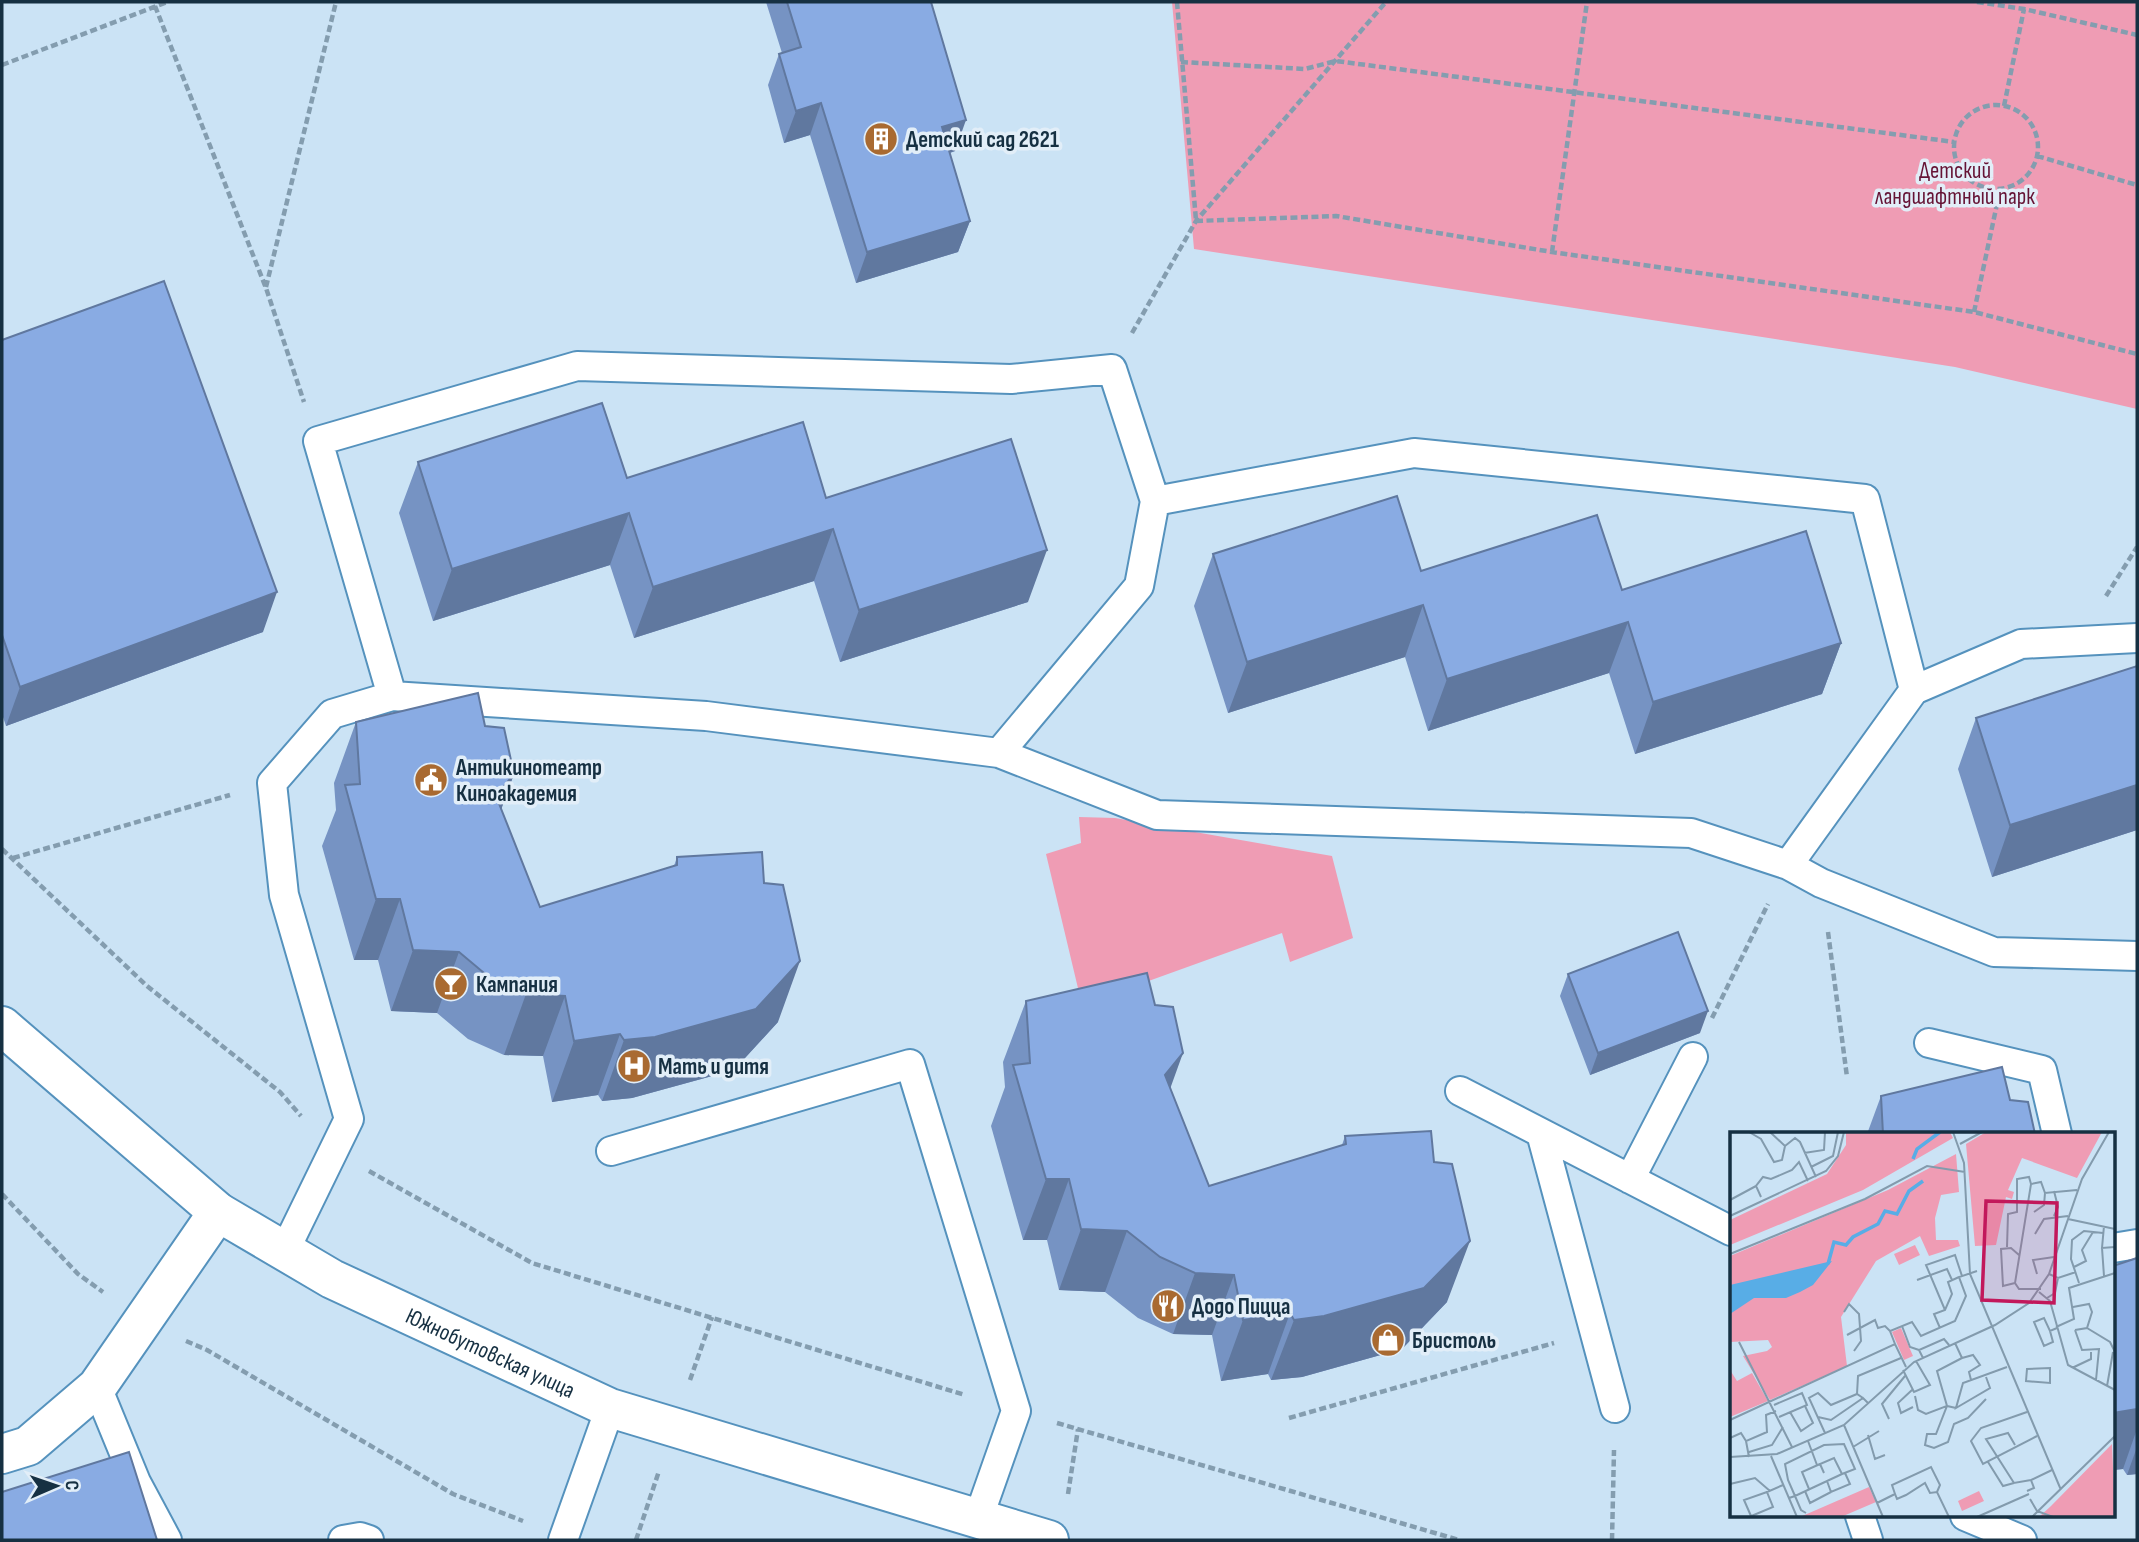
<svg xmlns="http://www.w3.org/2000/svg" width="2139" height="1542" font-family="'Sofia Sans Condensed',sans-serif">
  <rect width="100%" height="100%" fill="#cbe3f5"/>
  <path fill="#ef9cb4" d="M1172 2H2137V409L1955 367 1194 249Z
    M1079 817 1115 818 1332 856 1353 938 1290 962 1282 933 1082 1005 1046 854 1081 843Z"/>
  <g fill="none" stroke-linecap="round" stroke-linejoin="round">
    <g stroke="#5592bd" stroke-width="32">
      <path id="lane" d="M1155 501 1414 453 1865 499 1914 690 2021 644 2137 638
        M392 696 318 441 577 366 1011 379 1112 369 1155 501 1139 586 999 753
        M1788 865 1914 690
        M1929 1043 2042 1070 2057 1134
        M1460 1091 1731 1231
        M1541 1133 1615 1408
        M611 1151 910 1064 1016 1411 978 1519
        M1630 1179 1693 1057
        M2113 1248 2137 1244
        M284 1252 349 1119 284 895 272 783 332 714 392 696 706 716 999 753 1157 815 1691 833 1788 865 1821 883 1994 952 2137 956
        M97 1387 136 1482 167 1540
        M1860 1516 1868 1540
        M1965 1516 2022 1540
        M343 1540 360 1537 369 1540
        M563 1540 610 1408"/>
    </g>
    <g stroke="#5592bd" stroke-width="42">
      <path id="street" d="M2 1454 28 1446 97 1387 218 1212"/>
    </g>
    <g stroke="#5592bd" stroke-width="42">
      <g id="secondary">
        <path id="s1" d="M2 1026 218 1212 332 1279 610 1408 1049 1540"/>
      </g>
    </g>
    <path stroke="#849daf" stroke-width="4.5" stroke-dasharray="7 3.5" stroke-linecap="butt" d="M1177 2 1196 220
      M1977 2 2024 9 2137 35
      M155 6 266 288 304 402
      M1181 62 1305 69 1336 61 1954 142
      M2 65 167 2
      M1954 147a42 42 0 1 1 84 0a42 42 0 1 1-84 0Z
      M2004 106 2024 9
      M2037 156 2137 185
      M1196 221 1336 216 1552 252 1974 312 2137 354
      M1552 252 1587 2
      M266 287 336 2
      M1974 312 2000 190
      M1132 333 1196 221 1386 2
      M2106 596 2137 547
      M2 849 147 986 280 1092 301 1116
      M13 858 230 795
      M1828 932 1847 1077
      M1712 1018 1768 904
      M369 1171 532 1263 965 1395
      M2 1194 78 1274 103 1292
      M186 1341 207 1350 453 1494 523 1521
      M690 1380 712 1317
      M1289 1418 1554 1343
      M1057 1423 1459 1540
      M1068 1494 1078 1429
      M636 1540 659 1471
      M1612 1540 1614 1450"/>
    <use href="#lane" stroke="#fff" stroke-width="28"/>
    <use href="#street" stroke="#fff" stroke-width="38"/>
    <use href="#secondary" stroke="#fff" stroke-width="38"/>
  </g>
  <path fill="#7693c3" d="M766 2H931L955 151 950 153 970 221 958 252 856 283 810 135 784 143 768 85 779 54 782 53Z
    M2 340 263 632 6 726 2 714Z
    M418 462 627 478 826 498 1028 602 840 662 814 581 634 638 610 565 433 621 399 513Z
    M1213 554 1421 571 1622 590 1841 643 1822 694 1635 754 1609 673 1428 731 1405 657 1228 713 1194 606Z
    M2137 666V830L1992 877 1958 769 1976 718Z
    M356 722 485 726 514 774 501 809 540 907 674 866 677 857 764 883 778 1022 734 1070 632 1098 602 1101 598 1095 552 1102 543 1056 504 1055 468 1039 437 1013 391 1011 378 960H354L322 846 336 810 334 783Z
    M1568 974 1700 1033 1590 1075 1560 996Z
    M1026 1001 1170 1088 1209 1186 1342 1145 1345 1136 1447 1302 1402 1349 1302 1377 1271 1380 1268 1374 1221 1381 1212 1335 1173 1334 1138 1318 1105 1292 1059 1290 1047 1240H1023L991 1126 1005 1087 1003 1062Z
    M1881 1096 2010 1100 2035 1134H1867Z
    M2137 1258V1474L2127 1475 2123 1469 2113 1470V1266Z"/>
  <path fill="#60789f" d="M821 103 810 135 784 143 796 111Z
    M966 120 955 151 930 159 942 127Z
    M970 221 958 252 856 283 867 252Z
    M629 513 610 565 433 621 452 569Z
    M833 529 814 581 634 638 653 587Z
    M1047 550 1028 602 840 662 859 610Z
    M277 592 263 632 6 726 20 687Z
    M1423 605 1405 657 1228 713 1247 662Z
    M1628 622 1609 673 1428 731 1447 679Z
    M1841 643 1822 694 1635 754 1653 702Z
    M514 774 492 835 496 796Z
    M2137 785V830L1992 877 2010 825Z
    M376 899H400L378 960H354Z
    M413 950 459 952 437 1013 391 1011Z
    M800 961 778 1022 734 1070 632 1098 602 1101 624 1040Z
    M526 994 565 996 543 1056 504 1055Z
    M1708 1011 1700 1033 1590 1075 1598 1053Z
    M620 1034 598 1095 552 1102 574 1041Z
    M1183 1053 1161 1114 1165 1075Z
    M1046 1179H1069L1047 1240H1023Z
    M1081 1229 1127 1231 1105 1292 1059 1290Z
    M1470 1241 1447 1302 1402 1349 1302 1377 1271 1380 1294 1320Z
    M1195 1273 1234 1275 1212 1335 1173 1334Z
    M1290 1313 1268 1374 1221 1381 1243 1320Z
    M2137 1409V1429L2123 1469 2113 1470V1413Z
    M2137 1447V1474L2127 1475Z"/>
  <path fill="#89abe3" stroke="#60789f" stroke-width="2" d="M787 2H931L966 120 942 127 970 221 867 252 821 103 796 111 779 54 801 47Z
    M164 281 277 592 20 687 2 635V340Z
    M602 403 627 478 803 422 826 498 1011 439 1047 550 859 610 833 529 653 587 629 513 452 569 418 462Z
    M1397 496 1421 571 1597 515 1622 590 1806 531 1841 643 1653 702 1628 622 1447 679 1423 605 1247 662 1213 554Z
    M2137 666V785L2010 825 1976 718Z
    M478 693 485 726 504 728 514 774 496 796 540 907 677 865V857L762 852 764 883 783 885 800 961 756 1009 655 1037 624 1040 620 1034 574 1041 565 996 526 994 490 978 459 952 413 950 400 899H376L345 785 360 784 356 722Z
    M1678 932 1708 1011 1598 1053 1568 974Z
    M1147 973 1155 1005 1173 1007 1183 1053 1165 1075 1209 1186 1346 1144 1345 1136 1431 1131 1434 1162 1452 1164 1470 1241 1424 1288 1324 1316 1294 1320 1290 1313 1243 1320 1234 1275 1195 1273 1160 1257 1127 1231 1081 1229 1069 1179H1046L1013 1065 1030 1063 1026 1001Z
    M2002 1067 2010 1100 2028 1102 2035 1134H1883L1881 1096Z
    M2137 1258V1409L2113 1413V1266Z
    M129 1452 157 1540H2V1492Z"/>
  <defs>
    <g id="building-disc" transform="scale(1.75)"><circle r="9.5" fill="#a96a31" stroke="#e2eef8"/><path d="M-4-6H4V6H1V3H-1V6H-4ZM-2.5-4.3h1.7v1.8h-1.7ZM.8-4.3h1.7v1.8H.8ZM-2.5-1h1.7V.8h-1.7ZM.8-1h1.7V.8H.8Z" fill="#fff"/></g>
    <g id="civic-disc" transform="scale(1.75)"><circle r="9.5" fill="#a96a31" stroke="#e2eef8"/><path d="M-.6-6.5H3V-4.5H.6V-3L4-1V1h2V6H-6V1h2V-1L-.6-3ZM-1.2 2.5V6h2.4V2.5Z" fill="#fff"/></g>
    <g id="bar-disc" transform="scale(1.75)"><circle r="9.5" fill="#a96a31" stroke="#e2eef8"/><path d="M-6-5H6L.8 .8V4.5H3.5V6h-7V4.5H-.8V.8Z" fill="#fff"/></g>
    <g id="hospital-disc" transform="scale(1.75)"><circle r="9.5" fill="#a96a31" stroke="#e2eef8"/><path d="M-5-5h3v3.5h4V-5h3V5h-3V1.5h-4V5h-3Z" fill="#fff"/></g>
    <g id="restaurant-disc" transform="scale(1.75)"><circle r="9.5" fill="#a96a31" stroke="#e2eef8"/><path d="M-5-6h1v4h1v-4h1v4h1v-4h1v5L-1.5 .5V6h-2V.5L-5-1ZM5-6V6H3V1.5H1.5Q1.5-4 5-6Z" fill="#fff"/></g>
    <g id="shop-disc" transform="scale(1.75)"><circle r="9.5" fill="#a96a31" stroke="#e2eef8"/><path d="M-5-2.5h2.3a2.7 3.5 0 0 1 5.4 0H5L5.5 6h-11ZM-1.5-2.5h3a1.5 2.3 0 0 0-3 0Z" fill="#fff"/></g>
  </defs>
  <g fill-rule="evenodd">
    <use href="#building-disc" x="881" y="139"/>
    <use href="#civic-disc" x="431" y="780"/>
    <use href="#bar-disc" x="451" y="984"/>
    <use href="#hospital-disc" x="634" y="1066"/>
    <use href="#restaurant-disc" x="1168" y="1306"/>
    <use href="#shop-disc" x="1388" y="1340"/>
  </g>
  <g text-anchor="middle" stroke-width="7" stroke-linejoin="round" paint-order="stroke">
    <g font-size="23" font-weight="bold" fill="#163042" stroke="#e2eef8" text-anchor="start">
      <text x="906" y="147">Детский сад 2621</text>
      <text x="456" y="775">Антикинотеатр<tspan x="456" dy="26">Киноакадемия</tspan></text>
      <text x="476" y="992">Кампания</text>
      <text x="658" y="1074">Мать и дитя</text>
      <text x="1192" y="1314">Додо Пицца</text>
      <text x="1412" y="1348">Бристоль</text>
    </g>
    <g font-size="23" fill="#651335" stroke="#e2eef8">
      <text x="1955" y="178">Детский<tspan x="1955" dy="26">ландшафтный парк</tspan></text>
    </g>
    <g font-size="23" fill="#163042" stroke="#e2eef8">
      <text dy="8" stroke="none"><textPath href="#s1" startOffset="592">Южнобутовская улица</textPath></text>
    </g>
  </g>
  <g transform="translate(1730 1132)">
    <rect width="385" height="385" fill="#cbe3f5"/>
    <path d="M116 0H220L223 6 133 58 0 113V88L97 42 116 13ZM256 0H372L347 46 292 26 278 58 284 60 282 67 276 65 266 113 245 114 236 12ZM226 22 229 60 211 63 205 86 206 108H228L230 114 199 124 190 104 146 129 111 185 117 234 40 268 13 224 37 219 42 215 38 208 0 210V124L158 58ZM185 113 190 123 169 133 164 122ZM171 196 183 224 174 228 162 200ZM0 238 7 249 22 241 38 269 0 285ZM382 312 385 385H309L321 374ZM139 355 146 370 111 385H70ZM249 359 254 369 232 379 228 369Z" fill="#ef9cb4"/>
    <path d="M102 129 83 153 70 160 56 166H24L0 182V153Z" fill="#58ade6"/>
    <path fill="none" stroke="#58ade6" stroke-width="3.5" d="M183 27 187 17 210 0M98 132 104 110 116 113 123 105 148 92 155 79 167 82 179 59 193 49"/>
    <path fill="none" stroke="#839bad" stroke-width="2" d="M19 0 31 7 44 30 52 28 55 14 40 0M223 0 234 31 240 142 331 358M230 12 252 0M55 14 65 6 70 10 86 45M74 21 94 18 95 0M81 35 103 24 108 0M31 65 26 54 33 45 41 47 62 38 69 30 78 49M0 68 26 54M304 80 314 73 315 61M0 84 96 39 108 24 114 0M324 84 328 75 324 59M338 87 385 97M374 94 372 116 385 115M305 102 314 87 338 84M277 115 278 82 287 80V47L299 45 301 52M372 116 374 144M0 122 135 67 197 34 235 40M344 135 356 129 352 118 363 100M307 142 303 128 324 125M319 142 328 146 346 140M187 148 217 137 222 148M285 151 273 154 271 117 281 116 289 123M349 151 341 127 342 108 354 99 373 101M311 157H289L285 151 301 52 311 50 315 61 347 58M309 160 320 169 338 233 385 258M317 166 325 161 328 146M343 175 359 172 362 180 357 196 345 198M215 178 196 133 225 123 232 144M114 180 119 172 129 182 131 209 124 219M172 194 180 215 189 218M326 195 344 187 339 156 385 141M210 196 204 182 215 178 222 162 218 150 229 145M357 196 380 210 385 220M345 198 352 218 369 217 366 248M320 199 323 210 314 214 304 190 314 186 320 199 327 196M117 203 145 188 148 196 155 194 160 199M9 210 62 315M225 211 232 226 243 223 250 233 239 240 241 248M165 212 160 199 182 190 191 204 225 189 236 164 229 145 247 139M193 226 189 218 214 207 219 213M320 236V251L296 249 297 237ZM342 236 361 227V220M173 238 184 260 200 253 186 229M256 245 260 256 226 276 233 251 277 235M377 254 383 220M182 258 168 271 171 281 183 275M127 262 128 244 171 226M185 264 188 278 196 282 217 274 207 239 232 226M44 273 72 261 77 273 49 285M226 276 217 274 206 302H197L195 313 204 316 218 310 224 292 238 286 256 267M60 280 71 299 83 291 75 274M297 280 251 296 241 309 253 332 307 304M88 285 101 288 133 266 138 271M159 287 152 272 175 244M0 288 165 212 176 235M114 293 153 385M95 301 79 266 88 261 101 273 127 262 133 266M138 303 145 327 155 323M0 306 11 301 16 309M78 309 87 333M285 313 278 301 256 307 284 351 301 348M123 315 149 299M19 320 42 313 53 295M41 324 67 385M0 325 47 322 114 293 184 230 265 193 299 171 319 142 352 47 379 0M19 325 16 309 37 300 36 283 46 279M258 330 273 354 284 351M94 341 90 332 104 326 112 342M97 349 101 360 120 352 115 341M0 352 25 346 40 359M79 357 72 340 90 332M75 359 80 371 101 360M297 359 304 356 301 348 322 338M165 362 162 353 201 335 210 353 207 360M59 366 65 364 112 342 125 337 114 312 94 313 55 332 58 348 65 364 71 378 76 381M300 367 307 379 323 385M147 371 165 362 167 367 176 363 195 351 200 361 207 360 219 385M21 384 14 368 37 360M19 385 43 375 37 360 53 353M247 385 299 362M302 385 385 304"/>
    <path fill="#c2185b" fill-opacity="0.15" stroke="#c2185b" stroke-width="3.5" d="M256 69 327 71 324 171 252 168Z"/>
    <rect width="385" height="385" fill="none" stroke="#163042" stroke-width="3.5"/>
  </g>
  <rect width="2139" height="1542" fill="none" stroke="#163042" stroke-width="7"/>
  <g transform="translate(56 1486) rotate(88)" stroke="#e2eef8" stroke-width="5" paint-order="stroke">
  <path d="M0-5L12 26L0 18L-12 26Z" fill="#163042"/>
  <text y="-10" font-size="19" font-weight="bold" text-anchor="middle" fill="#163042">С</text>
  </g>
</svg>
